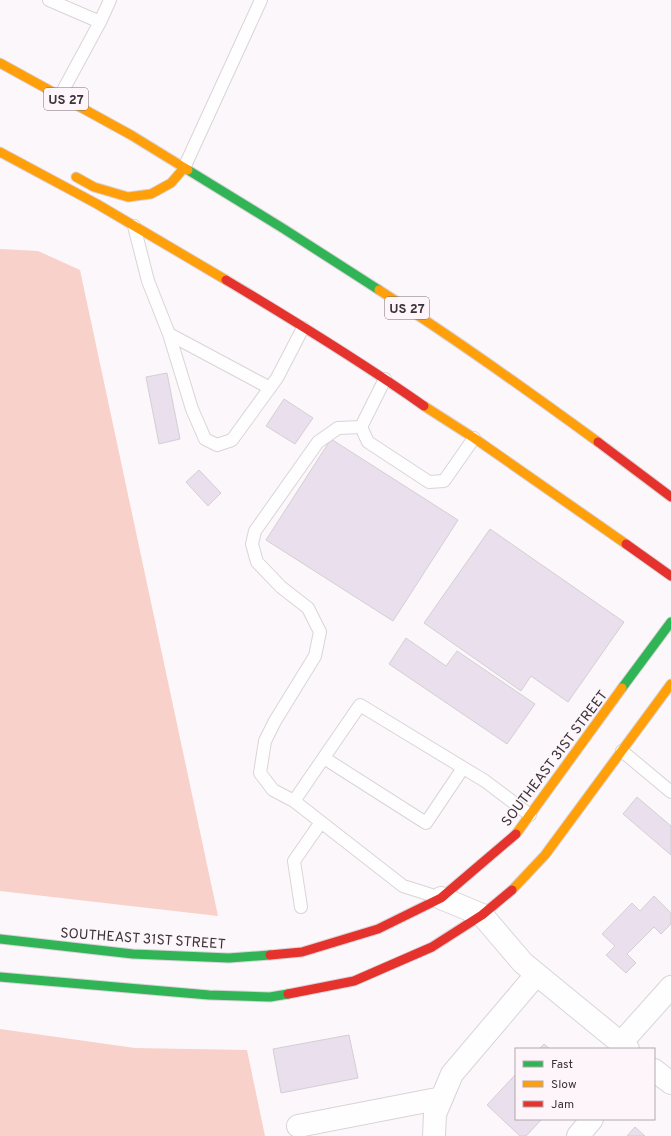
<svg xmlns="http://www.w3.org/2000/svg" width="671" height="1136" font-family="Overpass,sans-serif">
  <rect width="100%" height="100%" fill="#fcf7fa"/>
  <path fill="#f8d1cb" d="M0 249 38 251 80 270 218 916 0 891Z
    M0 1029 135 1048 247 1050 265 1136H0Z"/>
  <path fill="#e9dfed" stroke="#d3cfd3" d="M167 373 180 439 159 444 146 377Z
    M284 399 313 418 295 444 266 426Z
    M331 439 458 520 393 621 266 540Z
    M199 470 221 493 208 506 186 482Z
    M490 529 624 622 568 702 531 676 521 691 424 623Z
    M406 638 446 666 457 651 535 704 507 744 389 664Z
    M637 797 671 826V855L623 814Z
    M654 896 671 913V924L661 934 654 927 627 954 636 963 626 973 606 955 615 946 602 934 632 903 640 911Z
    M349 1035 358 1078 281 1093 273 1049Z
    M544 1044 550 1049H539Z
    M516 1074V1119H542L526 1136H520L487 1105Z
    M635 1127 645 1136H627Z"/>
  <g fill="none" stroke-linecap="round" stroke-linejoin="round">
    <g stroke="#d9d4d7" stroke-width="14">
      <path id="lane" d="M49 0 100 22 110 0
        M60 96 100 22
        M184 168 261 0
        M134 226 148 281 169 334 192 409 205 439 217 445 232 440 277 378 303 328
        M169 334 270 388
        M385 379 361 427 368 442 429 482 444 481 474 438
        M622 751 671 792
        M324 758 426 823 463 768
        M294 801 273 790 260 773 265 741 275 721 315 656 320 632 308 608 281 587 257 562 252 544 255 531 318 442 338 428 361 427
        M441 898 403 886 294 801 360 705 485 781 530 815
        M301 907 294 861 321 822"/>
    </g>
    <g stroke="#d9d4d7" stroke-width="24">
      <path id="street" d="M441 898 482 915 523 963 628 1049
        M621 1043 671 987
        M654 1070 671 1083
        M298 1126 442 1098
        M434 1136 435 1114 452 1074 536 975
        M578 1136 592 1119"/>
    </g>
    <g stroke="#d9d4d7" stroke-width="11">
      <path id="fast" d="M188 170 284 229 379 290
        M622 688 671 622
        M0 939 133 954 229 958 270 955
        M0 977 209 995 270 997 288 994"/>
    </g>
    <g stroke="#d9d4d7" stroke-width="11">
      <path id="slow" d="M0 63 131 135 188 170
        M0 152 97 204 226 280
        M76 177 94 187 128 197 151 194 171 183 184 168
        M379 290C454 338 527 390 598 442
        M424 406 474 438 626 544
        M516 834 622 688
        M512 890 545 855 671 684"/>
    </g>
    <g stroke="#d9d4d7" stroke-width="11">
      <path id="jam" d="M226 280C293 320 360 361 424 406
        M598 442 671 497
        M626 544 671 576
        M270 955 302 952 378 929 441 898 516 834
        M288 994 354 981 432 947 482 915 512 890"/>
    </g>
    <use href="#lane" stroke="#fffefe" stroke-width="12"/>
    <use href="#street" stroke="#fffefe" stroke-width="22"/>
    <use href="#fast" stroke="#30b455" stroke-width="9"/>
    <use href="#slow" stroke="#ff9f0a" stroke-width="9"/>
    <use href="#jam" stroke="#e5322d" stroke-width="9"/>
  </g>
  <g text-anchor="middle" stroke-width="3" stroke-linejoin="round" paint-order="stroke">
    <g fill="#fef5fb" stroke="#756e72" stroke-width="1">
      <rect x="44" y="88" width="44" height="22" rx="3"/>
      <rect x="385" y="297" width="44" height="22" rx="3"/>
    </g>
    <g font-size="13" font-weight="bold" fill="#3a3438">
      <text x="66" y="104">US 27</text>
      <text x="407" y="313">US 27</text>
    </g>
    <g font-size="14" fill="#3a3438" stroke="#fef5fb">
      <text transform="translate(554 758) rotate(-53)" y="5">SOUTHEAST 31ST STREET</text>
      <text transform="translate(143 938) rotate(4)" y="5">SOUTHEAST 31ST STREET</text>
    </g>
  </g>
  <rect x="515" y="1048" width="140" height="72" fill="#fef5fb" stroke="#b0a8ad"/>
  <rect x="523" y="1061" width="20" height="6" fill="#30b455" stroke="#b0a8ad"/>
  <text x="551" y="1068" font-size="12" fill="#3a3438">Fast</text>
  <rect x="523" y="1081" width="20" height="6" fill="#ff9f0a" stroke="#b0a8ad"/>
  <text x="551" y="1088" font-size="12" fill="#3a3438">Slow</text>
  <rect x="523" y="1101" width="20" height="6" fill="#e5322d" stroke="#b0a8ad"/>
  <text x="551" y="1108" font-size="12" fill="#3a3438">Jam</text>
</svg>
